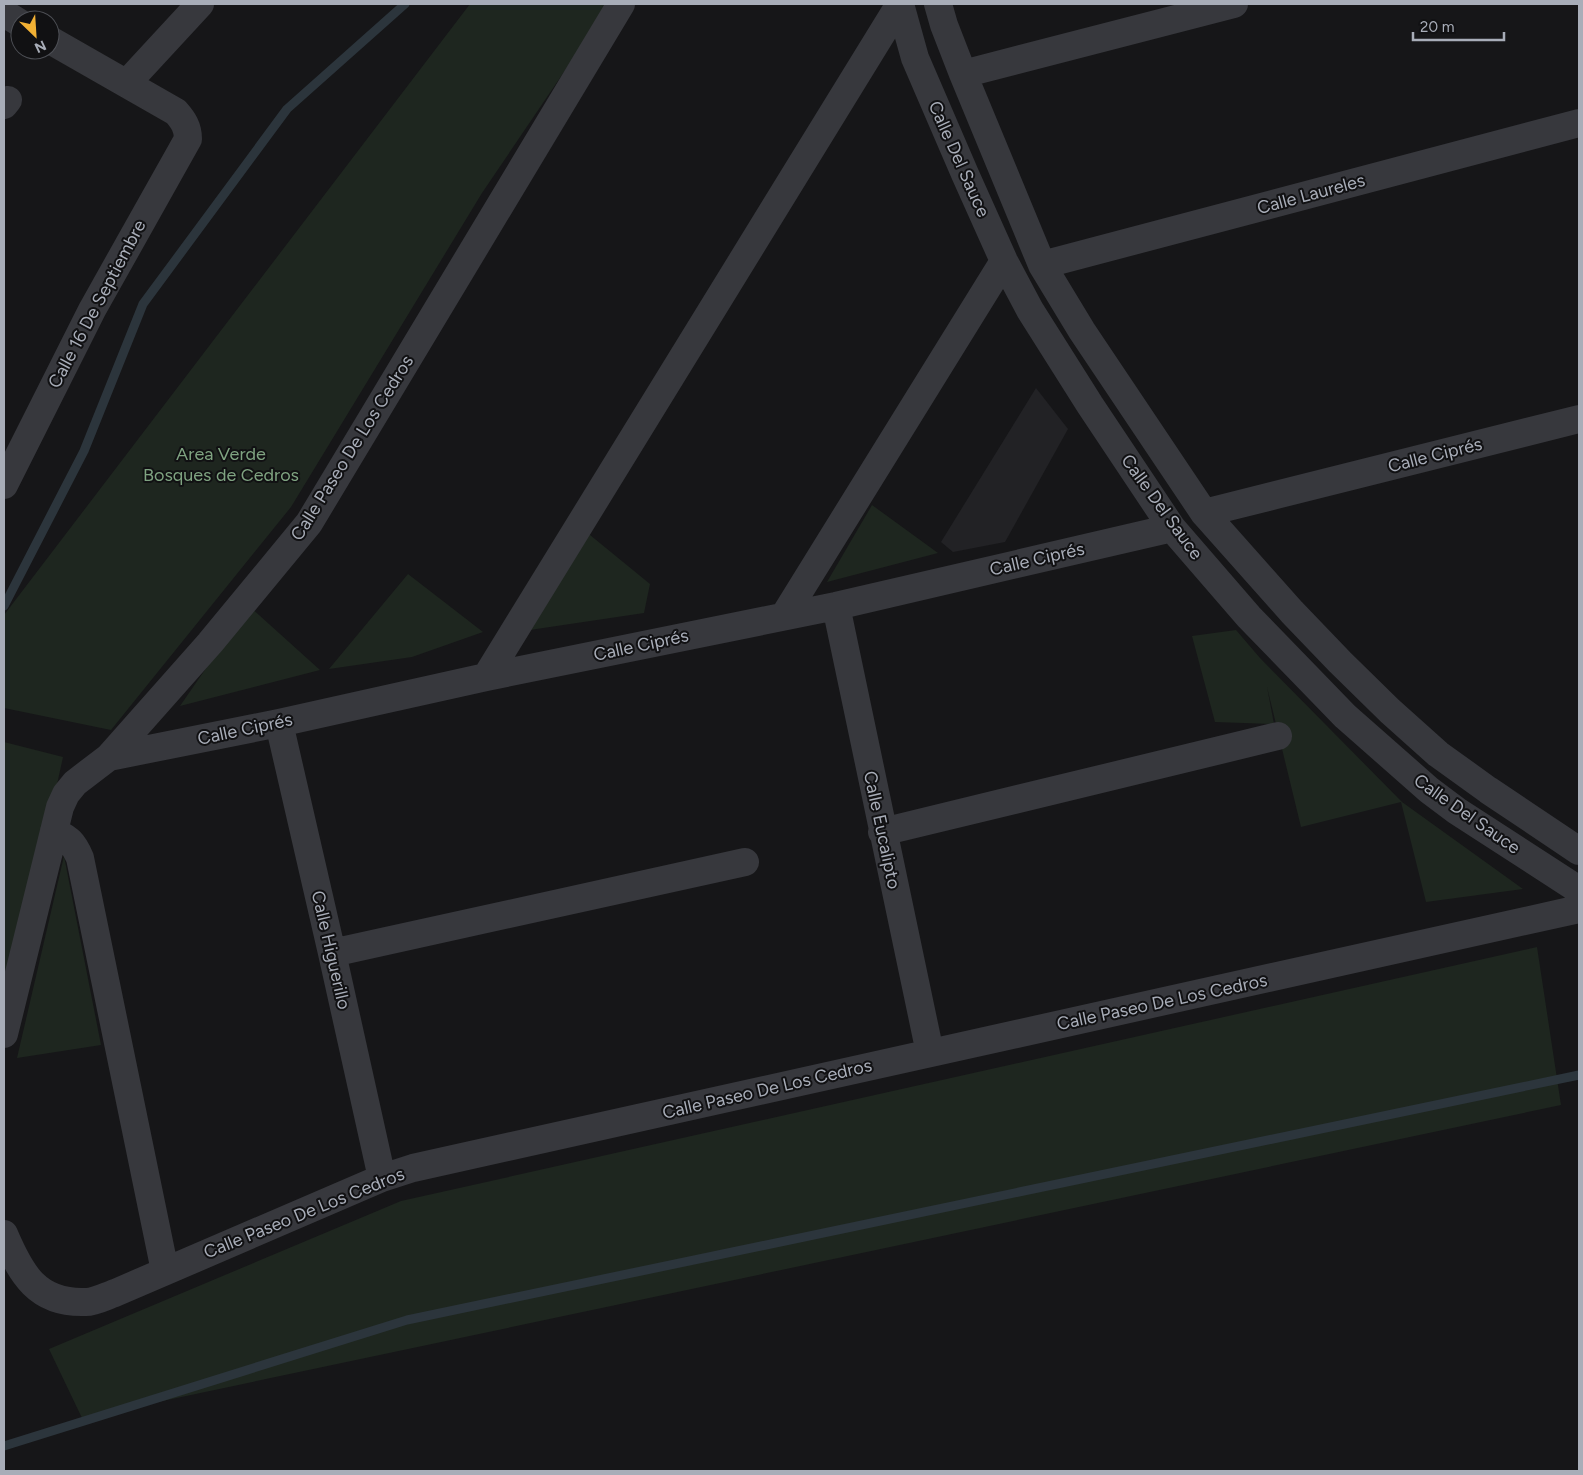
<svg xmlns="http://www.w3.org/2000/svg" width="1583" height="1475" font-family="Figtree,sans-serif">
  <rect width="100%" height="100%" fill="#161618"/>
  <path fill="#222225" d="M1036 388 1068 429 1005 542 953 552 941 542Z"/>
  <path fill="#1e261f" d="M470 4H610L482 193 291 507 111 730 4 708V615Z
    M872 505 938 553 827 582Z
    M579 526 650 584 644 613 523 631Z
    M408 574 483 632 412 657 329 669Z
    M249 606 320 670 180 706Z
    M1236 630 1260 658 1402 802 1523 889 1426 902 1401 802 1301 827 1267 687 1274 724 1215 722 1192 636Z
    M4 742 63 757 4 1027Z
    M64 856 101 1045 17 1058Z
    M1537 947 1561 1105 82 1418 49 1349 401 1201Z"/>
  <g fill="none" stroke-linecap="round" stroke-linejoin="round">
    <path stroke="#2c353c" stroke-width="9" d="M4 606 84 451 143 304 287 109 405 4
      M4 1446 407 1320 1579 1075"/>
    <path stroke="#37383d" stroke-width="28" d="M900 4 915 58 965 174 1004 261 1030 310 1090 405 1172 528 1249 617 1345 716 1429 790 1457 811 1579 890
      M938 4 944 25 963 74 1042 265 1082 331 1204 513 1292 612 1340 662 1390 711 1438 754 1488 790 1579 851
      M4 13 20 23
      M963 74 1234 4
      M127 83 200 4
      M4 105 8 100
      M1042 265 1579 123
      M4 485 92 310 188 139C188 127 183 120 176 112L50 40
      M1204 513 1579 419
      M836 606 930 1053
      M784 616 1004 261
      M486 677 900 4
      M279 723 332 953 382 1178
      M109 757 279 723 486 677 836 606 1172 528
      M54 831C69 839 73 842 80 858L165 1271
      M882 832 1278 736
      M332 953 745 862
      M4 1034 60 807 66 794 75 783 109 757 210 643 309 523 621 4
      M4 1234C21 1274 37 1304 86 1302 95 1302 106 1296 115 1293L382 1178 413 1168 1579 909"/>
  </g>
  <g text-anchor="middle" stroke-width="4" stroke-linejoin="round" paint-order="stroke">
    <g font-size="18" fill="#a8adb8" stroke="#111113">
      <text transform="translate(959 159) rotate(66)" y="6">Calle Del Sauce</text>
      <text transform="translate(1311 194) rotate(-15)" y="6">Calle Laureles</text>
      <text transform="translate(97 304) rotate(-62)" y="6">Calle 16 De Septiembre</text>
      <text transform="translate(352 448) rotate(-58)" y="6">Calle Paseo De Los Cedros</text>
      <text transform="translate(1435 455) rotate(-14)" y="6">Calle Ciprés</text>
      <text transform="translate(1162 507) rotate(54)" y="6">Calle Del Sauce</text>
      <text transform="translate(1037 559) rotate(-13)" y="6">Calle Ciprés</text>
      <text transform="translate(641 645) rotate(-12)" y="6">Calle Ciprés</text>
      <text transform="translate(245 729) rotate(-12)" y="6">Calle Ciprés</text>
      <text transform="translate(1467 814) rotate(35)" y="6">Calle Del Sauce</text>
      <text transform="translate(882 830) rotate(78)" y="6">Calle Eucalipto</text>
      <text transform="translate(331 950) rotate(77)" y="6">Calle Higuerillo</text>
      <text transform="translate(1162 1002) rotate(-12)" y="6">Calle Paseo De Los Cedros</text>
      <text transform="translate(767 1089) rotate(-13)" y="6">Calle Paseo De Los Cedros</text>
      <text transform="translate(304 1213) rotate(-22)" y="6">Calle Paseo De Los Cedros</text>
    </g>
    <g font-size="18" fill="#7fa381" stroke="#111113">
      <text x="221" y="460">Area Verde<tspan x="221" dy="21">Bosques de Cedros</tspan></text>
    </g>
  </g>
  <rect width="1583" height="1475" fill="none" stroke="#a8adb8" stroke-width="10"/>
  <g transform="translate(35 35) rotate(155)"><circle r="24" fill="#111113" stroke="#4d4f55"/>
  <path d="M0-4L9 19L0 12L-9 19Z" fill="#f2b134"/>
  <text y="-8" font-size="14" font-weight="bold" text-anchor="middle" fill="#a8adb8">N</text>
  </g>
  <path d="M1413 32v8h91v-8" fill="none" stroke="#a8adb8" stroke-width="2.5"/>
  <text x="1420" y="32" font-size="15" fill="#a8adb8" stroke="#111113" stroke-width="4" paint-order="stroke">20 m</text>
</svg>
